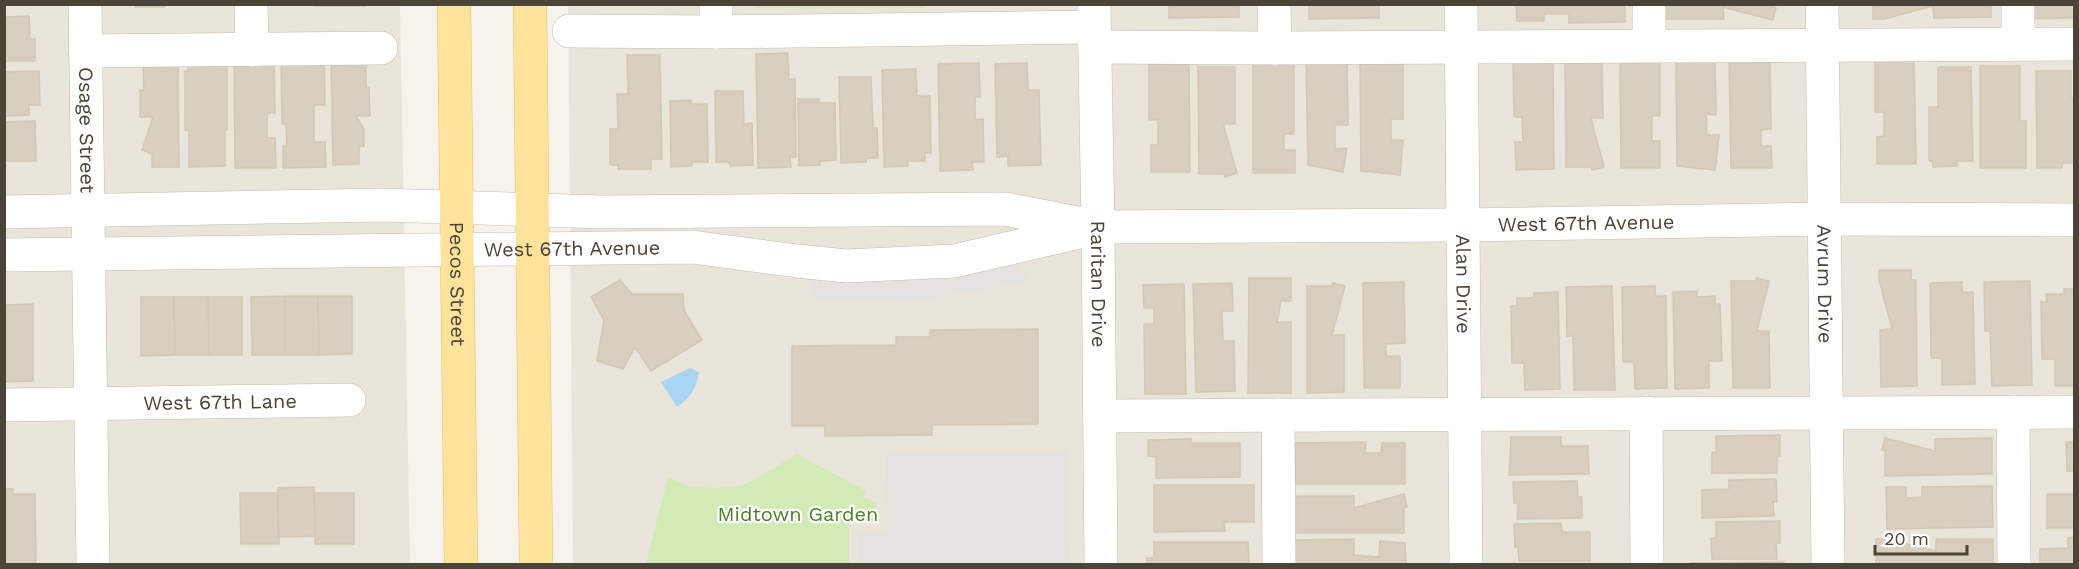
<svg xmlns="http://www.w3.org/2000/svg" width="2079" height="569" font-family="'Work Sans',sans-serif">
  <rect width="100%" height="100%" fill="#f6f3ec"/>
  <path fill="#eae5da" d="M4 5H400L410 564H5Z
    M568 5H2074V564H573Z"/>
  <path fill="#d2eab5" d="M752 5H928L925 8H756Z
    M797 454 866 491 863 497 876 503 877 521 849 523V564H646L668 477 691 487 717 488 741 486 763 475Z"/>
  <path fill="#e5e3e0" d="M1014 258 1029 282 917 301 816 299 804 272Z
    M1068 452 1070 564H858V533L887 532 886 453Z"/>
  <path fill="#a9d4f2" d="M690 368 699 372C696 389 691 397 677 407L661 382Z"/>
  <path fill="#d8cfc1" stroke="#d3c7b4" stroke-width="1.5" d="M135 4H164V7H135Z
    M314 4H365V6H314Z
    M1169 4H1239V17L1169 18Z
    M1309 4H1379V18L1309 19Z
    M1516 4H1625V22L1569 23V14H1544V21H1517Z
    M1666 4H1773V7L1776 8 1773 20 1723 7 1724 19H1666Z
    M1873 4H1991V17L1934 18 1933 6 1884 19H1873Z
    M2025 4H2074V18L2025 19Z
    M29 16 30 39H35V61H4V17Z
    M324 52 325 105H314V142H325L326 167 283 168V146H287L286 124H282L281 53Z
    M788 53 789 79H795L796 157H790L791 167 758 168 756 54Z
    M627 55H660L662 159H651V169H618V165H610V129H618L617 94H628Z
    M1914 55 1916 164H1877V137L1884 136V112H1875V56Z
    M234 57H274L275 113H267V138H275L276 168H235Z
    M366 57V88H369L370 116H356L364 129V146H359V164L333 165 331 58Z
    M1676 59H1715L1716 115 1706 114 1707 135H1719L1715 170 1677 166Z
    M1770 59 1771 129 1761 130V146H1771L1772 168H1731L1729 60Z
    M143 60H178L179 167H152V154L142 150 153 117H140V90H144Z
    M188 60H227V130H225V166L189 167V130H185V71H188Z
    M1347 60 1348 125H1335V149L1347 148 1343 172 1308 165 1306 61Z
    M1360 60H1403V119H1391V140H1403L1400 175 1361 171Z
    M1602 60 1603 118H1591L1604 167 1592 170 1591 167H1566L1565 61Z
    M1620 60H1660V116H1652V141H1660V168H1621Z
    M1513 61H1553L1554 169 1516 170 1515 142H1523L1522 117H1514Z
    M979 63 980 97H975V120L983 119 984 162H972L973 170 940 171 938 64Z
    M1027 63 1028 90H1039L1041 165 1008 166V156L997 157 995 64Z
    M1189 63 1190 172H1151V145H1158V120H1149V64Z
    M1253 64H1294V134H1284V150H1295V173H1253Z
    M1980 66H2020V121H2026V168H1980Z
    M1198 67H1235V124H1223L1237 173 1225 177 1224 174H1199Z
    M1938 67H1971L1973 161H1957V166L1933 167V161H1929V107H1938Z
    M916 69 917 96H930L931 153H925V161H908V166L884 167 882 70Z
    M39 71 40 105H29V115L4 116V72Z
    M2036 71H2071V98H2074V163H2062V168H2037Z
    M839 77H871L873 128H877L878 158H866V162L841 163Z
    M715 91H743L744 124 752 123 753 165 730 166 729 162H716Z
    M798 99H819V103H835L836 160 820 161V165L799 166Z
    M691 100V104H707L708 162H692V166L671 167 670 101Z
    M35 121 36 161H4V122Z
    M1879 270H1911V280H1916L1917 386 1881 387 1880 330 1892 329 1879 280Z
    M1249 278H1291V301H1281L1277 322H1291V393H1248Z
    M1757 278 1769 281 1757 331H1769L1770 388H1733L1731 281H1756Z
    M620 280 632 294H683L684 310 702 340 651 371 635 347 623 369 597 361 604 320 591 297Z
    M2030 281 2032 385 1992 386 1990 331H1985L1984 282Z
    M1404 282 1405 343 1386 344V356H1400V388H1364L1363 283Z
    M1962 282V292H1973L1975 384 1942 385V358H1931L1930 283Z
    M1232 283 1233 311H1222L1223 341H1234L1235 391 1196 392 1193 284Z
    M1333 283 1345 286 1332 335H1344V392L1307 393V286H1332Z
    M1184 284 1186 394H1145L1144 324H1154V308H1144L1143 285Z
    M1612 286 1615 390H1574L1573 336H1567L1566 287Z
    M1655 286V296H1666L1667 388 1635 389 1634 362H1623L1622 287Z
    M2064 289H2074V386H2055V359H2042L2041 302H2047L2046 294H2064Z
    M1697 291V297L1715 296V304H1720L1722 361H1709V388L1675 389 1673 292Z
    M1558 292 1560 389 1525 390 1524 363H1512L1511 306H1517V298H1534V293Z
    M285 296V355H252L251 297Z
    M285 296H318L319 355H285Z
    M318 296H352V354L319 355Z
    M141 297H174L175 355 141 356Z
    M174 297H208L209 355H175Z
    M208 297H242V355H209Z
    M33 304V381L4 382V305Z
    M1038 329V424L932 425V435L825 436V426H792V346L896 345V337H930V330Z
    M1780 435V456H1777V473H1712V452H1716V436Z
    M1511 437H1561V446H1588L1589 474 1509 475Z
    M1885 438 1935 451V439L1992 438V474L1885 476V451L1882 450Z
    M1191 439V443H1240V477L1156 478V457L1148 456V440Z
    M1366 442 1365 453H1381L1382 443H1405V484H1295V443Z
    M2066 442H2074V471H2067Z
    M1776 479 1777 502H1773L1774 516 1702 518V490L1729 489V480Z
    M1577 481 1578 497H1582V518L1517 519 1518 503H1514L1513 482Z
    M2074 481V528H2047V494H2074Z
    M1154 485H1254V522H1224L1225 531 1154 532Z
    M1992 486 1993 527 1887 529 1886 487H1906V498L1922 497V487Z
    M314 487 315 536 278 537V488Z
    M4 489H13V494H35L36 564H4Z
    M240 493H278L279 544H241Z
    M314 493H354V544H315Z
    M1404 494 1407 507H1404V533H1297V496H1354V508Z
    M1780 521V543H1776L1777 559H1712L1711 538H1716V522Z
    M1561 523 1562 532H1590V561H1519L1518 547H1515L1514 524Z
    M2074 537V564H2040V549L2068 548V538Z
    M1354 539V555L1379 557 1380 541 1405 543 1406 564H1295L1294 540Z
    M1876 539H1886L1936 551V539H1993V564H1876Z
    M1154 542H1248L1249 564H1147V558H1154Z
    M1784 562V564H1690V563Z"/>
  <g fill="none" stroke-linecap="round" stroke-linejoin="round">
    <g stroke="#c2bbae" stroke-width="34">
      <g id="minor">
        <path id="s1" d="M85 4 93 564"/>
        <path d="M251 4 252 50"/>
        <path id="s2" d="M1094 4 1098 227 1101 564"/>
        <path d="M1274 4 1275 48"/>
        <path id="s3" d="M1461 4 1466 564"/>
        <path d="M1649 4V45"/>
        <path id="s4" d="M1822 4 1828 564"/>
        <path d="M2018 4V43"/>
        <path d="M569 31 716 32 1094 27"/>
        <path d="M716 32V4"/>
        <path d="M1095 47 1275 48 2074 44"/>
        <path d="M85 51 381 48"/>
        <path id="s5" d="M4 212 382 205 602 212 1005 209 1098 227 1463 225 1825 219 2074 220"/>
        <path id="s6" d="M4 255 692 247 797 261 846 266 954 261 1088 230"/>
        <path id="s7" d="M4 405 349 400"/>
        <path d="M2013 412 2014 564"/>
        <path d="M1646 413 1647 564"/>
        <path d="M1278 415 1279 564"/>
        <path d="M1100 416 2074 412"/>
      </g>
    </g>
    <g stroke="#e6c16a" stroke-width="34">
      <g id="major">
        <path id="s8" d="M454 4 461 564"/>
        <path d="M530 4 536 564"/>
      </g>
    </g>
    <use href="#minor" stroke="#fff" stroke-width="33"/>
    <use href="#major" stroke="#ffe39c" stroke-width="33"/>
  </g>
  <g text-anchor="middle" stroke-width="4.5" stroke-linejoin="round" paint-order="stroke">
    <g font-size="20" fill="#4b4439" stroke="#fff">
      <text dy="7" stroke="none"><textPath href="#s1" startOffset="126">Osage Street</textPath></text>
      <text dy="7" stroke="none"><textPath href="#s5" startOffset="1584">West 67th Avenue</textPath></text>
      <text dy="7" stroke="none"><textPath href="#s6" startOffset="568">West 67th Avenue</textPath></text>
      <text dy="7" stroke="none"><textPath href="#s8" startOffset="280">Pecos Street</textPath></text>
      <text dy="7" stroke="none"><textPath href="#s2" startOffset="280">Raritan Drive</textPath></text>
      <text dy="7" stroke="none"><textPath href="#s4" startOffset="280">Avrum Drive</textPath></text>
      <text dy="7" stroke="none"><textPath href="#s3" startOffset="280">Alan Drive</textPath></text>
      <text dy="7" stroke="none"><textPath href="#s7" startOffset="216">West 67th Lane</textPath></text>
    </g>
    <g font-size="20" fill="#4a7f2a" stroke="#fff">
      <text x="798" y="521">Midtown Garden</text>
    </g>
  </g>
  <rect width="2079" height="569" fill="none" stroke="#4b4439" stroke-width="12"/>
  <path d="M1875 545v9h92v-9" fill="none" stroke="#4b4439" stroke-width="3"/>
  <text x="1884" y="545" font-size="18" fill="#4b4439" stroke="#ffffff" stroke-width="4.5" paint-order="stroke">20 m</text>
</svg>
